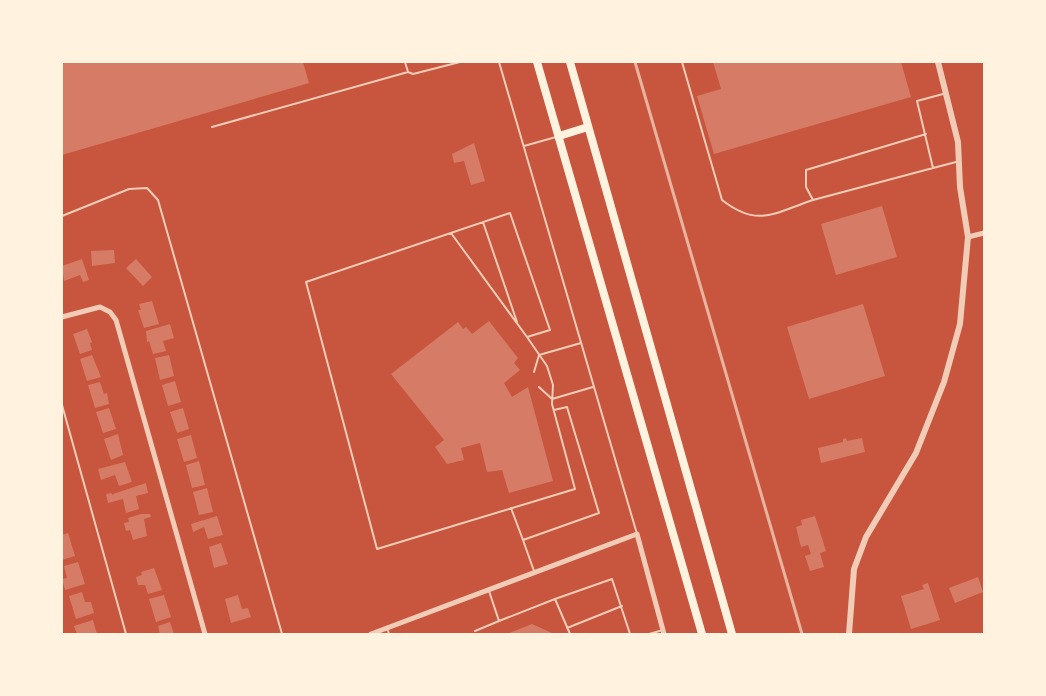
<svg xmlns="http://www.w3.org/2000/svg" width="1046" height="696" font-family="'Varela Round',sans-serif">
  <rect width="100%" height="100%" fill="#c8553d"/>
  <path fill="#d67c66" d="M62 62H303L309 83 62 155Z
    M713 62H901L911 97 714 154 697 96 721 89Z
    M474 143 485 181 471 185 464 161 454 163 452 154Z
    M882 206 897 257 836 275 821 224Z
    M114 250 115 263 92 266 91 251Z
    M82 259 89 280 83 282 80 275 64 281 62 266Z
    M136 259 152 277 143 286 126 268Z
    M152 301 159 324 144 328 138 310H141L139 304Z
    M863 304 885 376 809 399 787 327Z
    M489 321 518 358 514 363 520 370 504 383 512 397 528 387 553 481 509 493 502 470 487 472 480 443 461 448 464 460 447 464 435 447 444 440 391 374 458 322 463 329 466 327 472 334Z
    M170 324 174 338 163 341 166 351 153 354 149 341 147 342 146 331Z
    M87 329 92 342 90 343 92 350 80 354 73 334Z
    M92 355 101 377 87 381 80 359Z
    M169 355 174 376 160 380 155 358Z
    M175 381 181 402 168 406 162 385Z
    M100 382 104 394 107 393 109 404 95 408 88 385Z
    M109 408 116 429 103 433 96 412Z
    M183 408 189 429 177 433 170 412Z
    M118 434 123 455 111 460 104 439Z
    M191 435 197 458 184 462 177 439Z
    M846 438 847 441 862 438 865 452 821 463 818 448 843 442V439Z
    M199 461 205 485 192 488 186 465Z
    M125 462 132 482 119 486 115 475 101 480 98 469Z
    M146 483 148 493 136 496 139 509 126 513 123 499 108 503 106 494 111 493 114 496 113 494Z
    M207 488 213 512 199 515 193 492Z
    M141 514H150L151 517 144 519 147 536 133 540 130 530 126 531 124 523 129 522 128 518Z
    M217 516 223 535 208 539 204 527 193 532 191 524Z
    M815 516 826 551 820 553 824 567 810 571 805 556 811 554 808 545 801 547 796 527 802 525 801 520Z
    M68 533 75 556 62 560V535Z
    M221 543 228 564 214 568 209 547Z
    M78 562 85 584 65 590 62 579 67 578 64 566Z
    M154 568 162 590 148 594 145 585H138L136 577 142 575 141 572Z
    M978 577 983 592 955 603 949 588Z
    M928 583 940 620 911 629 901 596 924 589 922 585Z
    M82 592 85 602H91L94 613 76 619 69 596Z
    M164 595 171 617 156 622 149 599Z
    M238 595 242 609 248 608 251 617 231 623 225 599Z
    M93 620 97 634H77L74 626Z
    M170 622 174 634H160L158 626Z
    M532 624 554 634H507Z"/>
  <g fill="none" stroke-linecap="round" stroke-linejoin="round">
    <path stroke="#f1ccb7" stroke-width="2" d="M405 62 408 72 413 74 460 62
      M499 62 637 534
      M682 62 722 200C758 228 774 213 813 200
      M943 94 917 101 933 168 956 162
      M212 127 408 72
      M926 134 806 170V187L813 200 933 168
      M524 146 556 137
      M62 216 129 189 147 188 158 200 282 634
      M483 222 517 322
      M451 233 527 337 550 330 510 213 306 282 377 549 575 489 552 404 553 385 547 366 527 337
      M534 372 539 355 581 343
      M539 387 552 399
      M552 399 593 387
      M62 405 126 634
      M511 508 523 540
      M534 571 523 540 599 513 567 407 554 410
      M489 591 499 621 555 599 570 634
      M555 599 612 579 630 634
      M387 628 389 634
      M567 628 622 606
      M475 631 499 621
      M649 634 663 630"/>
    <path stroke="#f1ccb7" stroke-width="5" d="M968 237 984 233
      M62 317 100 307 110 312 116 320 205 634
      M371 634 637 534 664 634"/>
    <path stroke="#f1ccb7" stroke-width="6" d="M849 634 854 569 866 537 916 453 944 382 960 324 968 237 960 187 958 142 938 62"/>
    <path stroke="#fff3e0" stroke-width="8" d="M537 62 702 634
      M570 62 732 634
      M559 136 588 127"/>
    <path stroke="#e9b49f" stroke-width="3" d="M635 62 802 634"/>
  </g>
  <rect width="1046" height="696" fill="none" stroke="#fff3e0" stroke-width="126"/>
</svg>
